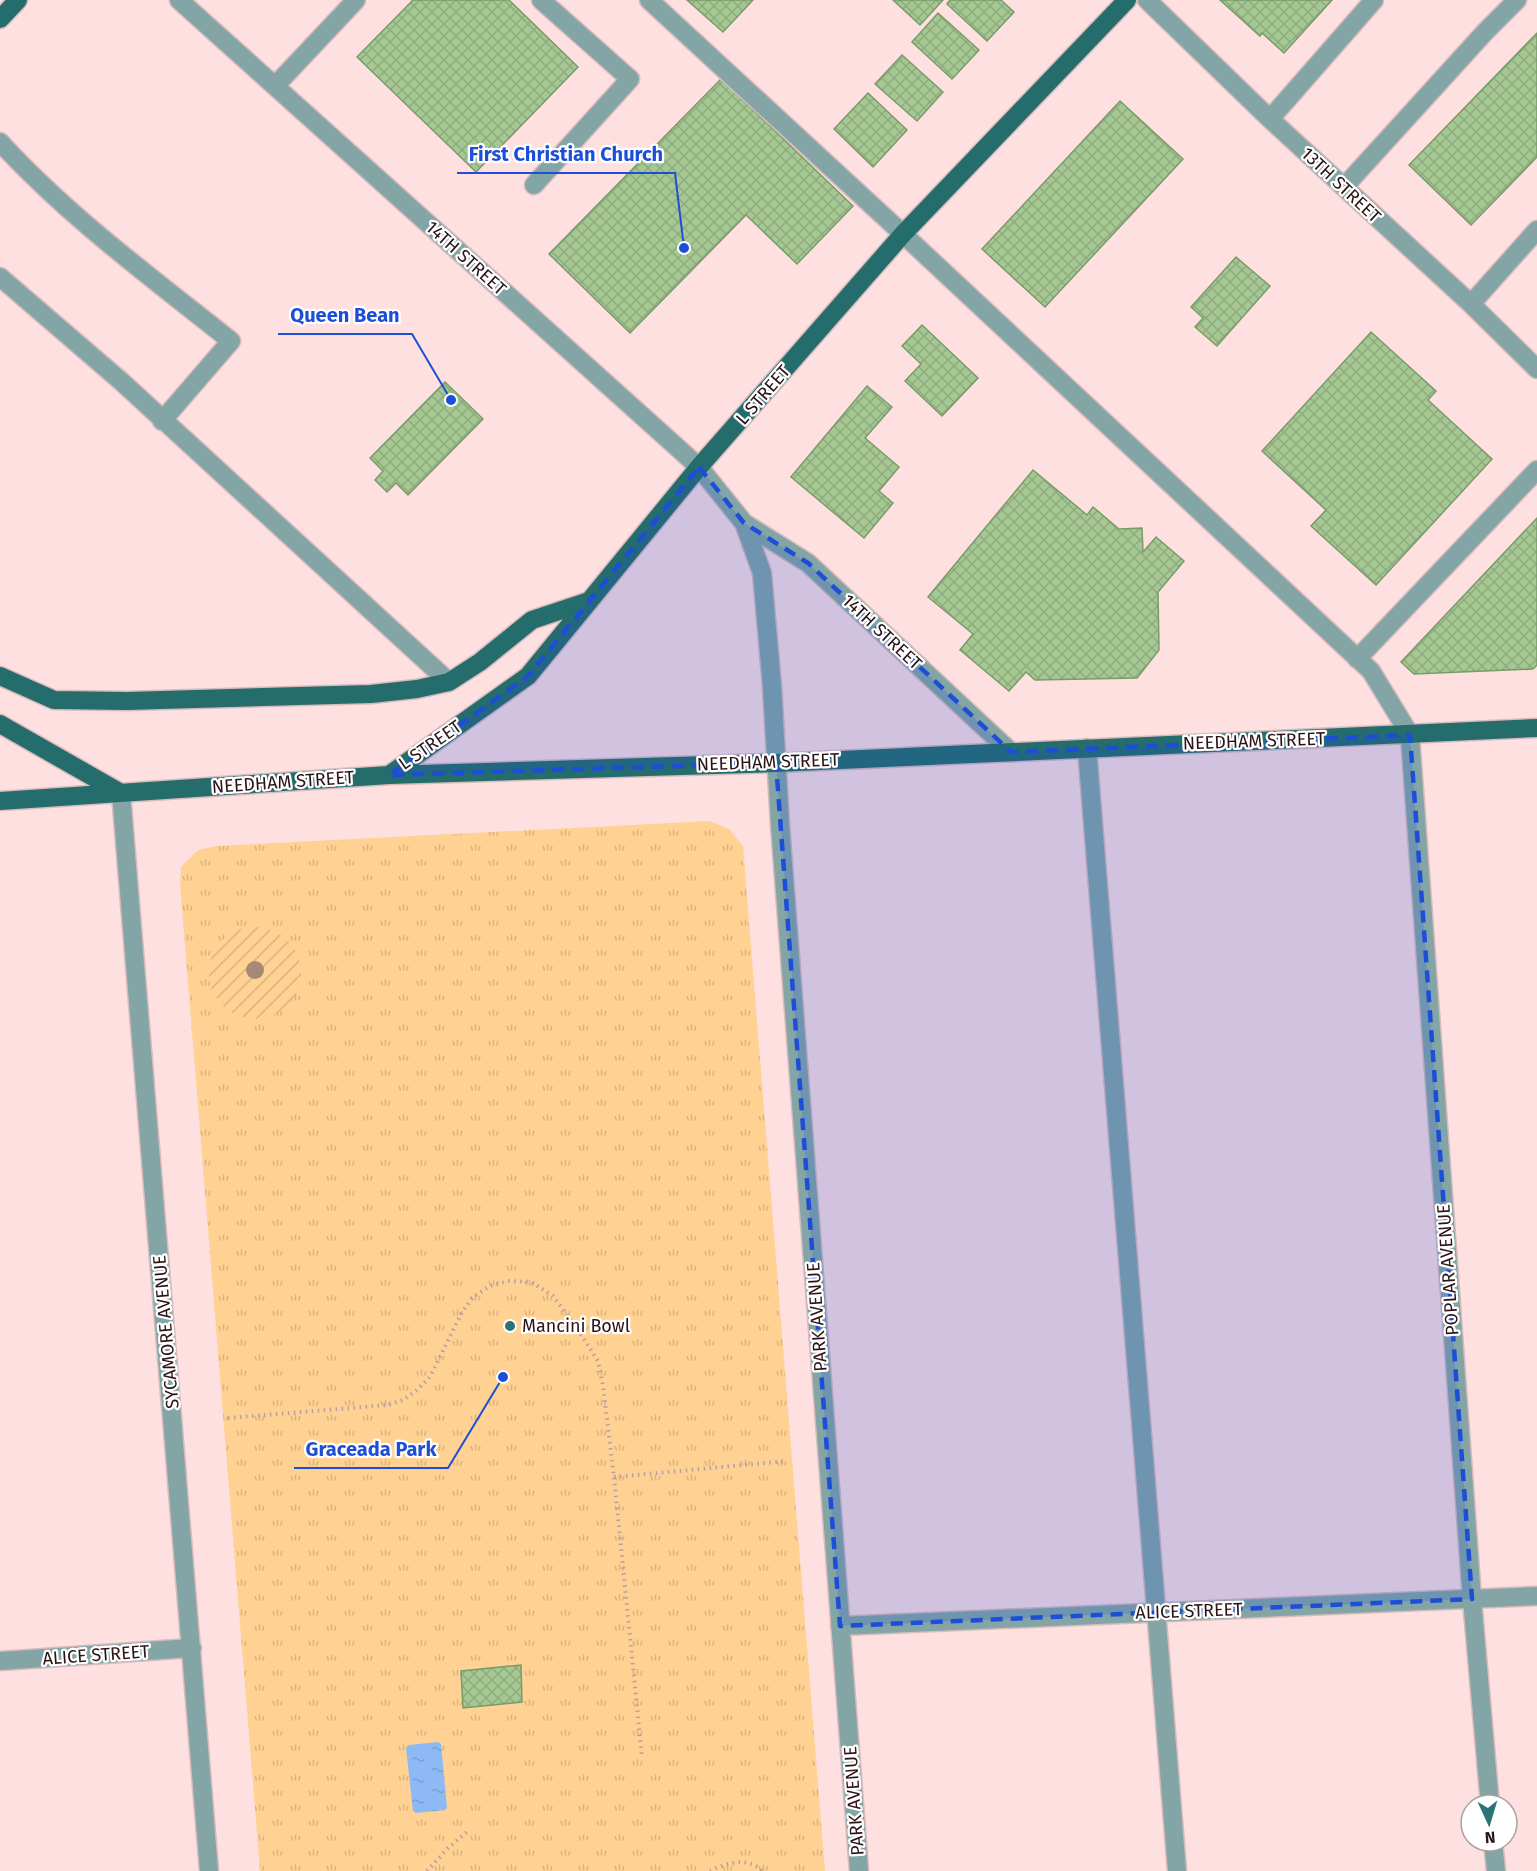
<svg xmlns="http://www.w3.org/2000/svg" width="1537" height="1871" font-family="'Fira Sans',sans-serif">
  <defs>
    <pattern id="grass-tufts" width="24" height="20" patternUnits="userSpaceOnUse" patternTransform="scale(1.5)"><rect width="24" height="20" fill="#ffd293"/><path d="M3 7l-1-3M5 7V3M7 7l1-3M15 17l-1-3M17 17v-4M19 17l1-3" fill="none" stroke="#dbb37e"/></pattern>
    <pattern id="garden-furrows" width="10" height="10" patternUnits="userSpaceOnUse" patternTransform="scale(1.5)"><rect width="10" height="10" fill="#ffd293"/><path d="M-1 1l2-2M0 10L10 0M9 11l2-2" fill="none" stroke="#dbb37e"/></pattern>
    <pattern id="water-ripples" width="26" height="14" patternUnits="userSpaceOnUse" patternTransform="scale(1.5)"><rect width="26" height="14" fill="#8dbaf5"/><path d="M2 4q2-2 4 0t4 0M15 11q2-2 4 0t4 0" fill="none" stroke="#7a9fd1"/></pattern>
    <pattern id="building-cross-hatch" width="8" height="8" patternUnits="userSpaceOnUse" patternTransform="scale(1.5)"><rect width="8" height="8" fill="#a5c893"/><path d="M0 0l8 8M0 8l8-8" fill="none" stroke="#8eab7e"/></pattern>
  </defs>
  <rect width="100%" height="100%" fill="#fee0e1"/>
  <path fill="url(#grass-tufts)" d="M710 821 729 829 743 846 825 1871H260L180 884 181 867 198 850 216 846Z"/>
  <path fill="url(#garden-furrows)" d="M209 973a46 46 0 1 1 92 0a46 46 0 1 1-92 0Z"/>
  <path fill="url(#water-ripples)" d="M438 1742 441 1744 447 1808 445 1810 416 1813 413 1811 406 1748 409 1745Z"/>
  <path fill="url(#building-cross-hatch)" stroke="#7a9b69" stroke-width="1.5" d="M413 0H509L578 67 476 172 357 57Z
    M687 0H753L723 32Z
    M893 0H943L920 25Z
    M950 0H1001L1014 12 987 41 947 4Z
    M1220 0H1332L1284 53 1262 33 1260 36Z
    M938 13 979 50 952 79 912 42Z
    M1537 33V157L1471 225 1409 165Z
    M902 55 943 92 917 121 875 84Z
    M721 79 853 206 797 264 746 215 630 333 549 254Z
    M868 93 907 130 873 167 834 129Z
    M1120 101 1183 159 1045 307 982 249Z
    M1236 257 1270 286 1217 346 1195 327 1203 318 1191 307Z
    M922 325 978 378 942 416 905 381 921 364 902 346Z
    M1371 332 1436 391 1428 400 1492 459 1376 585 1311 526 1326 510 1262 451Z
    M445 382 483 419 408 495 396 483 387 492 375 480 383 471 370 458Z
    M867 386 892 407 865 438 899 467 879 491 893 503 864 538 791 477Z
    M1033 470 1087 515 1093 507 1119 529 1142 528 1143 552 1156 537 1184 561 1158 592 1159 650 1137 678 1035 680 1026 672 1009 691 960 650 973 634 928 597Z
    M1537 518V665L1533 669 1414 674 1401 662Z
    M521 1665 522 1702 463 1708 461 1671Z"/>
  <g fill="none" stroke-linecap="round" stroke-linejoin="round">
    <g stroke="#d8bbbc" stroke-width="21">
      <path id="minor" d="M179 0 699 467 744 523 808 563 1011 752
        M649 0 903 234 1371 671 1410 735 1472 1599 1490 1805
        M1147 0 1270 119 1471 304 1537 369
        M275 86 356 0
        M1270 119 1374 0
        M0 142C69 217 152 278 231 341L162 421
        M534 185 630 79 541 0
        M1344 187 1485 32 1517 0
        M0 277 122 382 449 682
        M1471 304 1537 230
        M744 523 762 573 772 686 780 825 859 1871
        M1357 659 1537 470
        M1087 748 1177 1871
        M121 793 209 1871
        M840 1626 1537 1596
        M0 1661 192 1648
        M1493 1841 1496 1871"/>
    </g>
    <g stroke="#d8bbbc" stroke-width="21">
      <path id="major" d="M0 19 18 0
        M0 676 54 700 127 701 371 694 417 689 449 682 480 662 532 620 589 601
        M0 724 121 793
        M389 775 528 676 699 467 903 234 1127 0
        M0 801 389 775 776 763 1537 728"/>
    </g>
    <path stroke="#ba9ea0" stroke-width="4" stroke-dasharray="1.5 4.5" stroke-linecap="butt" d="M228 1418 388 1405 403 1400 417 1390 430 1377 461 1314 473 1297 490 1286 508 1281 531 1282 553 1296 578 1330 598 1361 603 1386 614 1477 642 1757
      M614 1477 787 1461
      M427 1871 447 1849 468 1831
      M710 1871C726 1863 748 1856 762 1871"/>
    <use href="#minor" stroke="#84a5a5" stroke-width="18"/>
    <use href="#major" stroke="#256c6c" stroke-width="18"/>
  </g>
  <circle fill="#a48a76" cx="255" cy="970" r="9"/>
  <path fill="#1d4ed8" fill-opacity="0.2" stroke="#1d4ed8" stroke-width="4.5" stroke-dasharray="12 8" stroke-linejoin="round" d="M699 467 744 523 808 563 1011 752 1410 735 1472 1599 840 1626 776 763 389 775 528 676Z"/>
  <circle fill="#2a7475" stroke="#fff" stroke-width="2" cx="510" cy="1326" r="6"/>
  <g text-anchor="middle" stroke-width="4.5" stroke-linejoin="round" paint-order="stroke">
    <g font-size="18" fill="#2c1316" stroke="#fff">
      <text transform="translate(1341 185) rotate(43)" y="6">13TH STREET</text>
      <text transform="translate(466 258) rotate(42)" y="6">14TH STREET</text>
      <text transform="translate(763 395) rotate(-49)" y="6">L STREET</text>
      <text transform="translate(882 632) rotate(43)" y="6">14TH STREET</text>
      <text transform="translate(1254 741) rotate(-2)" y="6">NEEDHAM STREET</text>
      <text transform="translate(430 745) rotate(-35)" y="6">L STREET</text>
      <text transform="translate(768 762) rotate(-2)" y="6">NEEDHAM STREET</text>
      <text transform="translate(283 782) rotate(-4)" y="6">NEEDHAM STREET</text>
      <text transform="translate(1448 1270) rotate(-94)" y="6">POPLAR AVENUE</text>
      <text transform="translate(817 1317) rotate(-94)" y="6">PARK AVENUE</text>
      <text transform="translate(166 1332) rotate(-95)" y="6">SYCAMORE AVENUE</text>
      <text transform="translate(1189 1611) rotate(-2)" y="6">ALICE STREET</text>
      <text transform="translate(96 1655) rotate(-4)" y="6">ALICE STREET</text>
      <text transform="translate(854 1801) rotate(-94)" y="6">PARK AVENUE</text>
    </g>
    <g font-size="18" fill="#2c1316" stroke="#fff" text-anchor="start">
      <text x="522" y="1332">Mancini Bowl</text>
    </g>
  </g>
  <path fill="none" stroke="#1d4ed8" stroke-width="2" d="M684 248L675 173H457M451 400L412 334H278M503 1377L448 1468H294"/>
  <g fill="#1d4ed8" stroke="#fff" stroke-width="2">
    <circle cx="684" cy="248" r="6"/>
    <circle cx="451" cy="400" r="6"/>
    <circle cx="503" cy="1377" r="6"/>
  </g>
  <g font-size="20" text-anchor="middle" font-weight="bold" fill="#1d4ed8" stroke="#fff" stroke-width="4.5" stroke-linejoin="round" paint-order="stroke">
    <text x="566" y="161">First Christian Church</text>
    <text x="345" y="322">Queen Bean</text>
    <text x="371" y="1456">Graceada Park</text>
  </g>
  <g transform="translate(1489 1823) rotate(176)"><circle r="28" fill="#ffffff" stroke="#aba1a2" stroke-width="1.5"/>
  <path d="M0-4.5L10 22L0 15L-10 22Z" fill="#2a7475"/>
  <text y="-9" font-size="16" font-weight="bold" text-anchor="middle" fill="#2c1316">N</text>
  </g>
</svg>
